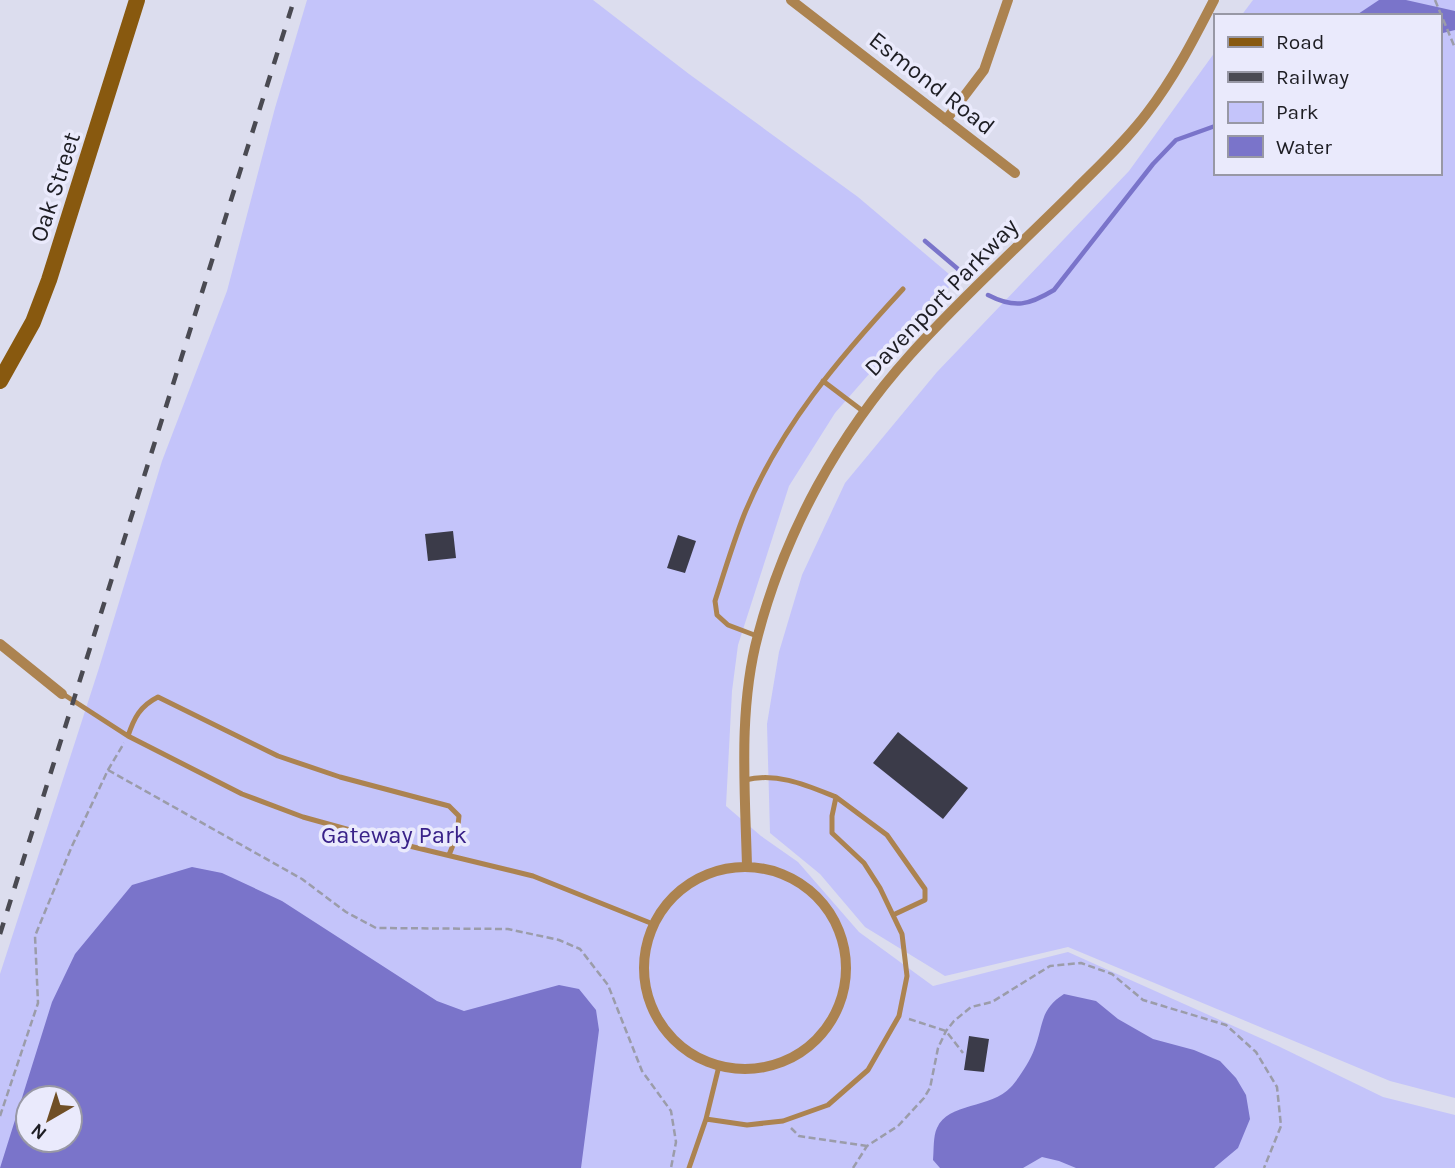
<svg xmlns="http://www.w3.org/2000/svg" width="1455" height="1168" font-family="Karla,sans-serif">
  <rect width="100%" height="100%" fill="#dcddee"/>
  <path fill="#c4c4fa" fill-rule="evenodd" d="M307 0H593L689 74 858 197 956 280 904 334 835 413 789 486 738 645 732 691 726 806 761 836 798 862 859 932 933 986 1068 952 1278 1046 1383 1097 1455 1115V1168H0V974L99 668 162 461 227 291 275 108ZM28 1098H70V1140H28Z
    M1253 0H1455V1098L1390 1081 1068 947 945 976 865 927 820 874 770 833 767 724 779 652 802 575 845 483 937 372 1129 171 1215 52V173H1439V16H1241Z"/>
  <path fill="#7a74ca" fill-rule="evenodd" d="M1379 0H1406L1455 11V30L1439 34V16H1355Z
    M192 867 222 873 282 901 437 1001 464 1011 559 985 579 989 596 1010 599 1030 581 1168H0L52 1002 75 954 132 885ZM70 1098V1140H28V1098Z
    M1064 994 1096 1001 1118 1019 1153 1039 1194 1050 1220 1061 1236 1078 1246 1095 1250 1119 1238 1148 1214 1168H1076L1059 1161 1042 1157 1023 1168H940L933 1160C934 1150 933 1136 937 1128 948 1102 991 1109 1011 1087 1019 1078 1030 1061 1034 1050 1044 1025 1039 1010 1064 994Z"/>
  <g fill="none" stroke-linecap="round" stroke-linejoin="round">
    <path stroke="#7a74ca" stroke-width="4.5" d="M925 241 965 275
      M988 295C1015 309 1029 305 1054 290L1153 164 1176 140 1215 126"/>
  </g>
  <path fill="#3b3b49" d="M453 531 456 558 428 561 425 534Z
    M678 535 696 541 685 573 667 568Z
    M898 732 968 788 943 819 873 763Z
    M969 1036 989 1039 984 1072 964 1070Z"/>
  <g fill="none" stroke-linecap="round" stroke-linejoin="round">
    <path stroke="#9b9ca9" stroke-width="2.5" stroke-dasharray="7 3.5" stroke-linecap="butt" d="M1435 0 1455 48
      M108 770 302 879 346 912 376 928 508 929 559 940 580 949 608 985 642 1071 671 1111 676 1142 671 1168
      M909 1019 946 1031 963 1053
      M0 1116 38 1003 35 936 72 846 108 770 124 743
      M791 1128 799 1136 867 1146
      M853 1168 867 1146 898 1126 924 1098 930 1088 938 1048 946 1031 954 1021 971 1007 992 1002 1050 966 1081 963 1112 974 1143 1000 1226 1025 1256 1052 1277 1087 1281 1126 1264 1168"/>
    <path stroke="#ac8350" stroke-width="5" d="M823 381 864 412
      M757 636 728 625 717 615 715 601C724 573 733 543 744 515 779 428 840 357 903 289
      M63 694 128 736 242 794 303 817 397 843 533 876 653 924
      M128 736C134 718 140 706 158 697L278 756 340 777 449 806 459 816 457 835 449 855
      M836 797 887 835 925 889V900L893 915
      M706 1119 747 1125 783 1121 828 1105 868 1070 899 1016 907 976 902 934 880 888 864 863 832 833V816L836 797C806 785 777 772 745 780
      M689 1168 706 1119 719 1066"/>
    <path stroke="#ac8350" stroke-width="10" d="M791 0 1015 173
      M946 120 984 70 1008 0
      M0 644 62 694
      M747 866C745 790 738 709 758 635 785 532 839 434 910 355 962 297 1020 245 1075 190 1099 166 1126 141 1147 113 1174 78 1194 39 1214 0
      M644 968a101 101 0 1 1 202 0a101 101 0 1 1-202 0Z"/>
    <path stroke="#88590f" stroke-width="16" d="M0 381 33 322 49 280 137 0"/>
    <path stroke="#4a4a52" stroke-width="4.5" stroke-dasharray="12 12" stroke-linecap="butt" d="M0 934 294 0"/>
  </g>
  <g text-anchor="middle" stroke-width="7" stroke-linejoin="round" paint-order="stroke">
    <g font-size="24" fill="#1d1d23" stroke="#eaeafc">
      <text transform="translate(932 83) rotate(38)" y="8">Esmond Road</text>
      <text transform="translate(55 187) rotate(-72)" y="8">Oak Street</text>
      <text transform="translate(941 297) rotate(-46)" y="8">Davenport Parkway</text>
    </g>
    <g font-size="24" fill="#392289" stroke="#eaeafc">
      <text x="394" y="843">Gateway Park</text>
    </g>
  </g>
  <rect x="1214" y="14" width="228" height="161" fill="#eaeafc" stroke="#9898a5" stroke-width="2"/>
  <rect x="1228" y="37" width="35" height="10" fill="#88590f" stroke="#9898a5" stroke-width="2"/>
  <text x="1276" y="49" font-size="21" fill="#1d1d23">Road</text>
  <rect x="1228" y="72" width="35" height="10" fill="#4a4a52" stroke="#9898a5" stroke-width="2"/>
  <text x="1276" y="84" font-size="21" fill="#1d1d23">Railway</text>
  <rect x="1228" y="102" width="35" height="21" fill="#c4c4fa" stroke="#9898a5" stroke-width="2"/>
  <text x="1276" y="119" font-size="21" fill="#1d1d23">Park</text>
  <rect x="1228" y="136" width="35" height="21" fill="#7a74ca" stroke="#9898a5" stroke-width="2"/>
  <text x="1276" y="154" font-size="21" fill="#1d1d23">Water</text>
  <g transform="translate(49 1119) rotate(219)"><circle r="33" fill="#eaeafc" stroke="#9898a5" stroke-width="2"/>
  <path d="M0-5L12 26L0 18L-12 26Z" fill="#704f26"/>
  <text y="-10" font-size="19" font-weight="bold" text-anchor="middle" fill="#1d1d23">N</text>
  </g>
</svg>
